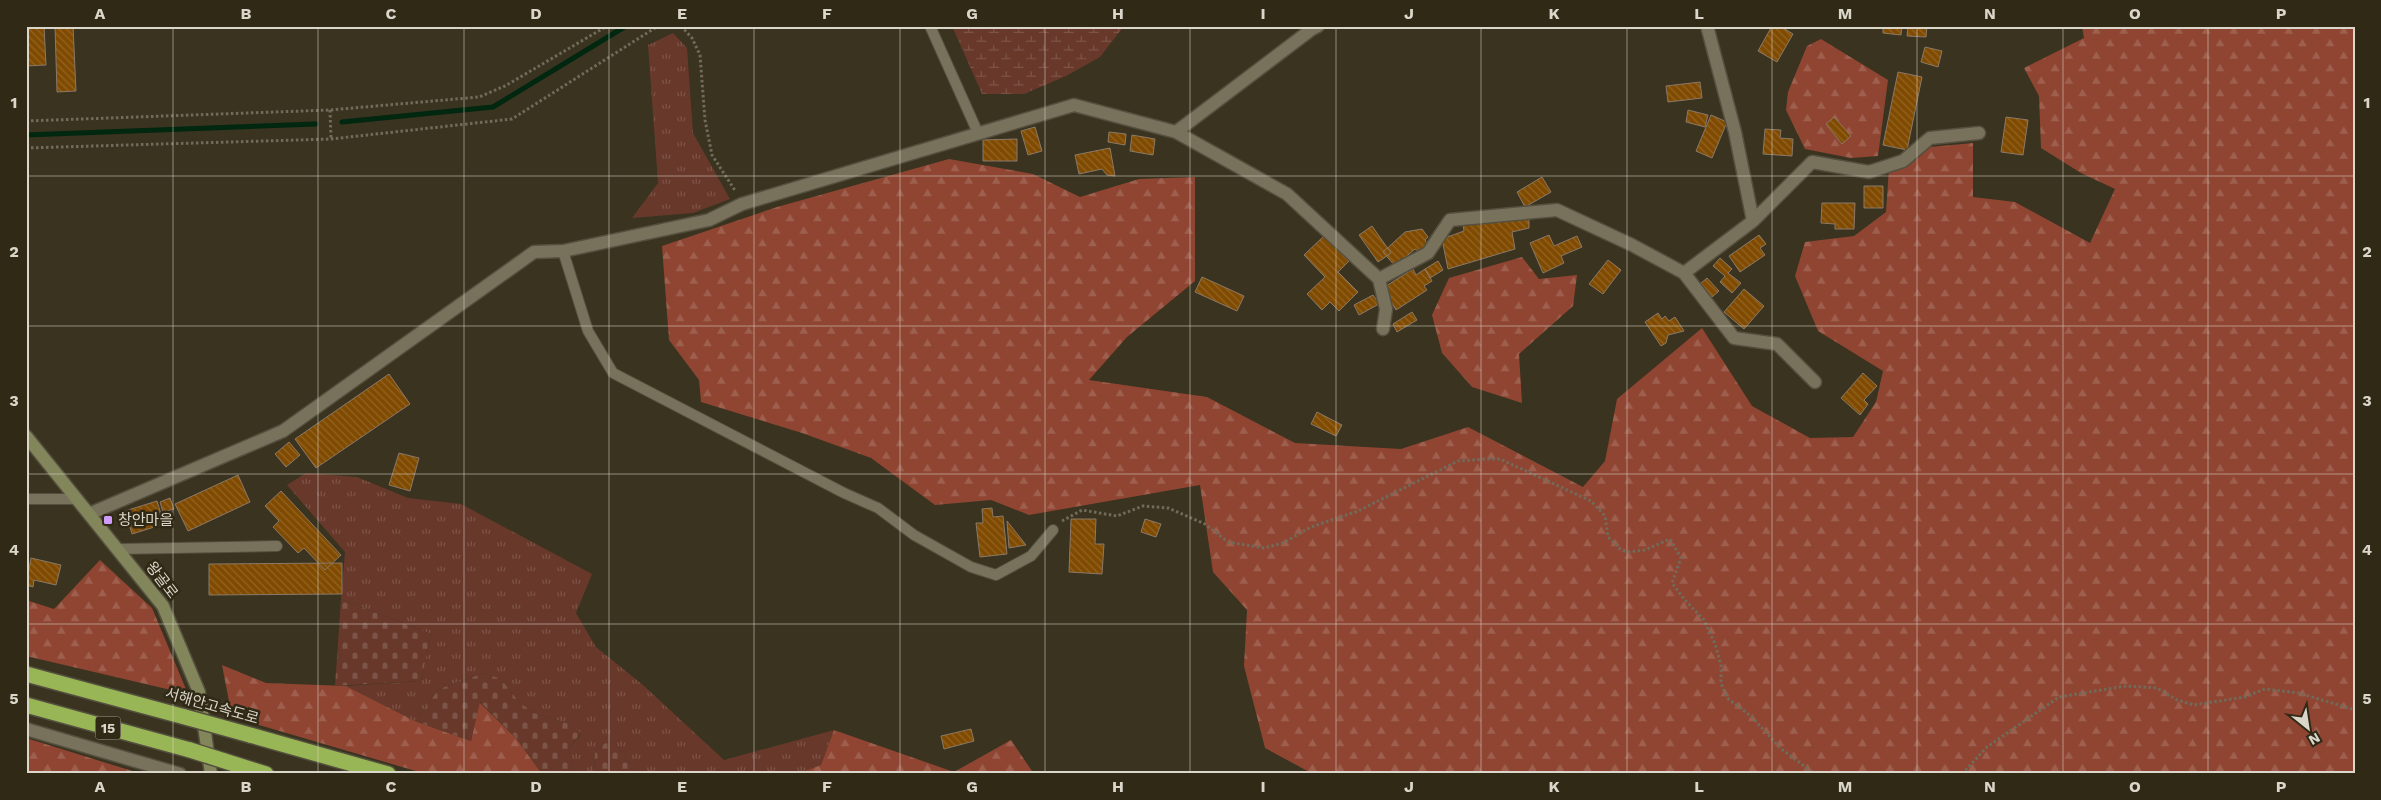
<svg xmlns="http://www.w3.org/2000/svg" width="2381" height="800" font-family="'Work Sans','Noto Sans KR',sans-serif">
  <defs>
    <pattern id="grass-tufts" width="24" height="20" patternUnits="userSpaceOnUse" patternTransform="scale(1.25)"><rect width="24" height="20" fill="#68382b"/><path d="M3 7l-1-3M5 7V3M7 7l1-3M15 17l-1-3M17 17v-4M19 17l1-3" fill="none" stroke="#7d5448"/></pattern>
    <pattern id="forest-firs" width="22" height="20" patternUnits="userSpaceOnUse" patternTransform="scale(1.25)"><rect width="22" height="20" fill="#8f4532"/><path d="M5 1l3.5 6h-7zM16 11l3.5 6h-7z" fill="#9e5f4e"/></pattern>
    <pattern id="wetland-marsh" width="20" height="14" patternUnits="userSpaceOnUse" patternTransform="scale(1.25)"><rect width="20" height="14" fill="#68382b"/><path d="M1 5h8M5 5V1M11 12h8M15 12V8" fill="none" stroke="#7d5448"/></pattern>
    <pattern id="cemetery-stones" width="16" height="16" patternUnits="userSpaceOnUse" patternTransform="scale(1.25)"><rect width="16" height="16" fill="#68382b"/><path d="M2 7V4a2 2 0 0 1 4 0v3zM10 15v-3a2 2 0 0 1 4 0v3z" fill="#7d5448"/></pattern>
    <pattern id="building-back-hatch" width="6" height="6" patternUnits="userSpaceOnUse" patternTransform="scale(1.25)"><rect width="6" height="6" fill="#804b00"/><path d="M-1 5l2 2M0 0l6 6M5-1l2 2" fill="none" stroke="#916424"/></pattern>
  </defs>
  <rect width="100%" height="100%" fill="#39331f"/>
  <path fill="url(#grass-tufts)" d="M673 33 687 48 693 133 730 199 693 213 632 218 658 183 648 45Z
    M306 473 357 477 408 498 461 504 592 574 576 613 596 647 643 685 724 760 834 730 821 765 796 774H639L612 739 595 750 594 774H573L569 749 581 734 570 724 534 713 519 702 501 679 484 673 439 689 415 721 346 686 421 681 431 634 341 599 345 552 287 485Z"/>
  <path fill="url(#forest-firs)" d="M2082 26H2355V774H1313L1265 748 1244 666 1247 610 1213 572 1200 485 1029 515 991 500 935 505 871 458 802 433 701 402 699 380 669 340 662 246 777 207 949 159 1033 174 1080 197 1139 179 1195 177V281L1127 337 1089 380 1207 397 1295 443 1401 449 1468 427 1583 487 1605 461 1617 399 1702 328 1752 406 1810 438 1853 437 1876 402 1883 371 1818 331 1795 276 1805 242 1854 236 1886 212 1889 168 1930 147 1973 143V197L2015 202 2090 243 2115 189 2081 173 2041 148 2039 96 2024 68 2084 38Z
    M1821 39 1888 80 1878 156 1851 158 1805 149 1786 110 1788 92 1807 46Z
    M1522 257 1539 279 1577 275 1573 306 1519 354 1522 403 1472 387 1442 353 1432 315 1449 278Z
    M100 560 152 608 188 694 26 656V600L54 609Z
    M222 665 266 683 346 686 415 721 471 741 479 702 516 738 542 774H426L232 717Z
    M834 730 954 772 1011 740 1034 774H796L821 765Z
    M26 738 142 774H26Z"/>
  <path fill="url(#wetland-marsh)" d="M952 26H1124L1100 57 1066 76 1024 94H982Z"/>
  <path fill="url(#cemetery-stones)" d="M341 599 431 634 421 681 335 686Z
    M484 673 501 679 519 702 534 713 570 724 581 733 569 749 573 774H542L516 738 480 702 471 741 415 721 439 689Z
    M612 739 639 774H594L595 750Z"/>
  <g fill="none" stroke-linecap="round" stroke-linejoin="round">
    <path stroke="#002710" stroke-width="5" d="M342 122 493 107 626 26
      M26 135 316 124"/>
  </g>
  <path fill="url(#building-back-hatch)" stroke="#8b7968" d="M26 26H44L46 65 26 66Z
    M55 26H73L76 91 57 92Z
    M1772 26H1780L1793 34 1777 62 1758 51Z
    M1883 26H1902L1901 35 1883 33Z
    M1908 26H1927L1926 37 1907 36Z
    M1925 47 1942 51 1938 67 1921 62Z
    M1898 72 1922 77 1907 150 1883 145Z
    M1700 82 1702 98 1668 102 1666 86Z
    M1688 110 1708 115 1705 127 1686 122Z
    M1711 115 1727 122 1712 158 1696 151Z
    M1834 117 1851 136 1842 144 1826 124Z
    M2006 117 2028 120 2023 155 2001 152Z
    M1035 127 1042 151 1028 155 1021 131Z
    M1765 129 1781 130 1780 138 1793 139 1792 156 1763 154Z
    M1109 132 1126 134 1125 145 1108 142Z
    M1132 135 1155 139 1153 155 1130 151Z
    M1017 139V161H983V140Z
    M1110 148 1115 176 1107 175 1102 169 1079 174 1075 155Z
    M1542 177 1551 192 1525 207 1517 192Z
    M1864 186H1883V208H1864Z
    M1822 203H1855L1854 229H1835V224L1821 223Z
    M1529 216V228L1512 232 1515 249 1448 269 1442 239 1464 231 1463 224Z
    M1372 226 1391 253 1378 262 1359 235Z
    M1422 229 1428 237 1425 240 1428 244 1419 252 1415 249 1395 266 1383 252 1405 232Z
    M1325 235 1350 260 1338 272 1358 292 1339 311 1330 302 1322 310 1307 294 1325 277 1304 255Z
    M1549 235 1554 246 1577 236 1582 247 1561 256 1564 263 1543 273 1530 243Z
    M1759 235 1766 244 1760 248 1765 255 1740 272 1729 256Z
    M1720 258 1732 269 1728 273 1741 283 1732 293 1720 282 1725 276 1713 266Z
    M1608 260 1621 270 1603 294 1589 284Z
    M1438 261 1443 270 1430 278 1425 269Z
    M1413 269 1416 275 1425 269 1432 281 1424 286 1427 290 1396 310 1383 288Z
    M1202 277 1244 296 1237 311 1195 292Z
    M1707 278 1719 291 1712 297 1700 284Z
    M1744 289 1764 306 1744 329 1724 312Z
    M1373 295 1379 304 1359 315 1354 305Z
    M1412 312 1417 320 1397 332 1393 324Z
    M1658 313 1662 319 1665 316 1669 321 1675 317 1684 331 1668 335 1666 343 1661 346 1645 322Z
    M1863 373 1877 386 1864 400 1868 404 1860 415 1841 398Z
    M389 374 410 404 316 468 295 439Z
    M1317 412 1342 425 1336 436 1311 424Z
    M289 442 300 455 286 467 275 454Z
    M399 453 419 458 410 491 389 485Z
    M238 475 250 502 188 531 175 504Z
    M281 491 341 555 325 570 304 548 298 553 273 527 279 521 265 506Z
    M170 498 174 509 163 512 160 502Z
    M157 501 164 524 132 534 125 511Z
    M992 508 993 517 1003 516 1007 554 980 557 976 523H983L982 509Z
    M172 512 174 521 165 523 163 514Z
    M1071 519H1096L1095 544H1104L1102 574 1069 572Z
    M1145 519 1161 524 1156 537 1141 532Z
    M1007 521 1026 545 1009 548Z
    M31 558 61 565 56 585 34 580 33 587 26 585Z
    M342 563V594L209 595V564Z
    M971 729 974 741 944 749 941 736Z"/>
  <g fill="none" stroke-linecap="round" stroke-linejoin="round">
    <g stroke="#544f3e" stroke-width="12">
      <path id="lane" d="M930 26 978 133
        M563 251 588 331 613 373 844 493 878 508 914 535 971 567 996 575 1031 556 1053 530
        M26 499H77
        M118 549 277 546"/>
    </g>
    <g stroke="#544f3e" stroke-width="15">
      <path id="street" d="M1176 132 1312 29 1318 26
        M1753 221 1812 162 1869 172 1903 161 1930 138 1979 133
        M1684 273 1734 338 1777 344 1815 382
        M1379 279 1386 309 1383 329
        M89 514 283 431 534 252 563 251 709 220 742 204 1074 105 1176 132 1287 194 1379 279 1428 253 1450 220 1557 210 1632 245 1684 273 1753 221 1735 132 1707 26
        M26 729 180 774"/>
    </g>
    <g stroke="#544f3e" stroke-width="15">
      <path id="secondary" d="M26 436 163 606 199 692 211 774"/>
    </g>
    <g stroke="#544f3e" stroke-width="18">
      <path id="highway" d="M26 674 185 717
        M26 705 190 750
        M250 735 388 774
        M253 770 266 774"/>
    </g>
    <path stroke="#706b5a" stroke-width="3" stroke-dasharray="2.5 2.5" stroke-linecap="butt" d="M681 26 692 38 700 55 705 120 712 155 736 192
      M330 110 331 139
      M26 121 330 110 479 97 505 86 607 26
      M26 148 331 139 512 119 658 26
      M1062 521 1082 510 1117 516 1143 506 1168 508 1205 524 1228 542 1264 548 1283 543 1311 527 1358 511 1458 461 1486 459H1500L1591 501 1605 516 1608 537 1621 550 1629 552 1645 550 1670 539 1681 558 1672 583 1684 599 1704 620 1715 644 1721 665V683L1727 698 1752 717 1780 748 1815 774
      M1962 774 1987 747 2059 697 2126 686 2157 688 2177 700 2194 705 2245 697 2265 689 2299 693 2355 710"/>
    <use href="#lane" stroke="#78725c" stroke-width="10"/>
    <use href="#street" stroke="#78725c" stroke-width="12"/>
    <use href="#secondary" stroke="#82865a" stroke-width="12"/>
    <use href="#highway" stroke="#98b655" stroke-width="15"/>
    <g stroke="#544f3e" stroke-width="18" stroke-linecap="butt">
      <path id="highway-bridge" d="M185 717 250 735
        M190 750 253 770"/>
    </g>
    <use href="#highway-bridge" stroke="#98b655" stroke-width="15"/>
  </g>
  <path fill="none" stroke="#dad6ca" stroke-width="1" stroke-opacity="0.55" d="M173 26V774M318 26V774M464 26V774M609 26V774M754 26V774M900 26V774M1045 26V774M1190 26V774M1336 26V774M1481 26V774M1627 26V774M1772 26V774M1917 26V774M2063 26V774M2208 26V774M26 176H2355M26 326H2355M26 474H2355M26 624H2355"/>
  <rect fill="#d09dfe" stroke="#2f2916" stroke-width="2" x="103" y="515" width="10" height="10" rx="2.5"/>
  <g text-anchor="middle" stroke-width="5" stroke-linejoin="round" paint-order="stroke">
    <rect fill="#2f2916" stroke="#a7a294" stroke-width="1" x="95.5" y="716.5" width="25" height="23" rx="4"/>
    <g font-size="14" font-weight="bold" fill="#dad6ca">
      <text x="108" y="733">15</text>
    </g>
    <g font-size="15" fill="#dad6ca" stroke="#2f2916" text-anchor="start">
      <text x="118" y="525">창안마을</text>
    </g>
    <g font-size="15" fill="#dad6ca" stroke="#2f2916">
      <text transform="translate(162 580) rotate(53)" y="5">왕골로</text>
      <text transform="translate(212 706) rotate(16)" y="5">서해안고속도로</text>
    </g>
  </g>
  <rect width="2381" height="800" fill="none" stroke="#2f2916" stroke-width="55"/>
  <g transform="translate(2308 728) rotate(150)" stroke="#2f2916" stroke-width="4" paint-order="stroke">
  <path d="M0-4L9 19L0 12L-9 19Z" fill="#dad6ca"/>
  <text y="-8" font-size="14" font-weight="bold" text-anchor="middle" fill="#dad6ca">N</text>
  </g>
  <rect x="28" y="28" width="2326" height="744" fill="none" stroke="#dad6ca" stroke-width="2"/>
  <g font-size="16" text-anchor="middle" font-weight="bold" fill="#dad6ca">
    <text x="100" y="19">A</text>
    <text x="246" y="19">B</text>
    <text x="391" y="19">C</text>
    <text x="536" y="19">D</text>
    <text x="682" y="19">E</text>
    <text x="827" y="19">F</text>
    <text x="972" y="19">G</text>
    <text x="1118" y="19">H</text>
    <text x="1263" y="19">I</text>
    <text x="1409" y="19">J</text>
    <text x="1554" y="19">K</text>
    <text x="1699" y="19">L</text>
    <text x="1845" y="19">M</text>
    <text x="1990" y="19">N</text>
    <text x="2135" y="19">O</text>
    <text x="2281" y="19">P</text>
    <text x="14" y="108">1</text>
    <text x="2367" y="108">1</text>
    <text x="14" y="257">2</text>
    <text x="2367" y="257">2</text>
    <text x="14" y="406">3</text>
    <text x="2367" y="406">3</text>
    <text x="14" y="555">4</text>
    <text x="2367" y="555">4</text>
    <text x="14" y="704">5</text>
    <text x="2367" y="704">5</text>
    <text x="100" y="792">A</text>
    <text x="246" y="792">B</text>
    <text x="391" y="792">C</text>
    <text x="536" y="792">D</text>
    <text x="682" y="792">E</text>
    <text x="827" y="792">F</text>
    <text x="972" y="792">G</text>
    <text x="1118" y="792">H</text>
    <text x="1263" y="792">I</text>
    <text x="1409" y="792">J</text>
    <text x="1554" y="792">K</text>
    <text x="1699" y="792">L</text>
    <text x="1845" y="792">M</text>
    <text x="1990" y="792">N</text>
    <text x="2135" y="792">O</text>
    <text x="2281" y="792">P</text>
  </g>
</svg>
